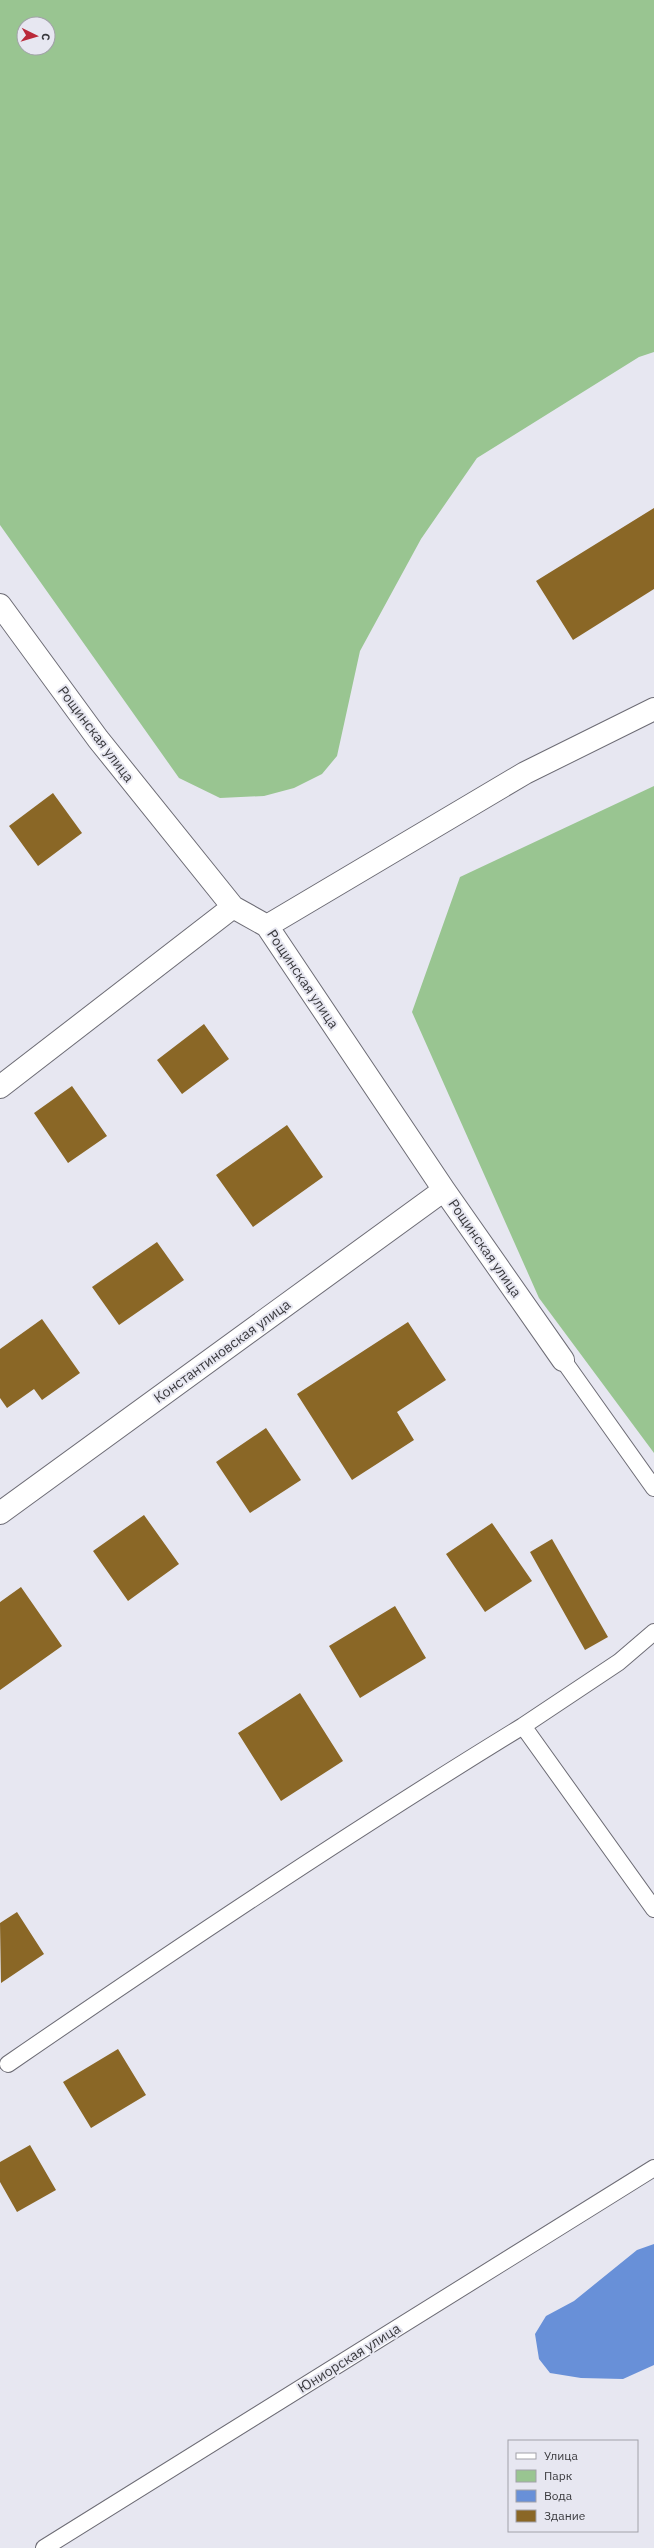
<svg xmlns="http://www.w3.org/2000/svg" width="654" height="2548" font-family="'IBM Plex Sans',sans-serif">
  <rect width="100%" height="100%" fill="#e7e7f1"/>
  <path fill="#99c591" fill-rule="evenodd" d="M0 0H654V352L639 357 477 458 421 539 360 651 337 756 322 774 294 788 264 796 220 798 179 778 0 525ZM24 24H48V48H24Z
    M654 786V1453L539 1298 412 1012 460 877Z"/>
  <path fill="#6890d8" d="M654 2244V2365L623 2379 581 2378 550 2373 539 2359 535 2334 546 2316 574 2301 637 2250Z"/>
  <path fill="#8a6726" d="M654 508V589L573 640 536 581Z
    M53 793 82 833 38 866 9 826Z
    M204 1024 229 1059 182 1094 157 1060Z
    M72 1086 107 1136 68 1163 34 1113Z
    M287 1125 323 1177 253 1227 216 1175Z
    M157 1242 184 1280 119 1325 92 1287Z
    M42 1319 80 1373 42 1400 34 1389 7 1408 0 1398V1349Z
    M408 1322 446 1380 397 1412 414 1440 352 1480 297 1394Z
    M266 1428 301 1480 250 1513 216 1462Z
    M144 1515 179 1564 128 1601 93 1551Z
    M492 1523 532 1581 485 1612 446 1554Z
    M552 1539 608 1637 585 1650 530 1552Z
    M21 1587 62 1646 0 1690V1602Z
    M395 1606 426 1658 360 1698 329 1646Z
    M300 1693 343 1761 281 1801 238 1733Z
    M17 1912 44 1954 1 1983 0 1923Z
    M118 2049 146 2095 91 2128 63 2082Z
    M30 2145 56 2190 17 2212 0 2182V2162Z"/>
  <g fill="none" stroke-linecap="round" stroke-linejoin="round">
    <g stroke="#6d6c75" stroke-width="18">
      <path id="service" d="M563 1360 654 1488
        M654 1632 619 1662 523 1726 654 1909
        M8 2064C178 1947 348 1833 523 1726
        M44 2548 654 2168"/>
    </g>
    <g stroke="#6d6c75" stroke-width="24">
      <path id="minor" d="M0 605 98 739 233 907 267 926 444 1190 563 1360
        M267 926 525 773 654 709
        M0 1087 233 907
        M0 1513 444 1190"/>
    </g>
    <use href="#service" stroke="#fff" stroke-width="16"/>
    <use href="#minor" stroke="#fff" stroke-width="22"/>
  </g>
  <g text-anchor="middle" stroke-width="4" stroke-linejoin="round" paint-order="stroke">
    <g font-size="14" fill="#3a3a3e" stroke="#e7e7f1">
      <text transform="translate(96 734) rotate(53)" y="5">Рощинская улица</text>
      <text transform="translate(303 979) rotate(56)" y="5">Рощинская улица</text>
      <text transform="translate(485 1248) rotate(55)" y="5">Рощинская улица</text>
      <text transform="translate(222 1351) rotate(-36)" y="5">Константиновская улица</text>
      <text transform="translate(349 2358) rotate(-32)" y="5">Юниорская улица</text>
    </g>
  </g>
  <rect x="508" y="2440" width="130" height="92" fill="#e7e7f1" stroke="#a2a2a9"/>
  <rect x="516" y="2453" width="20" height="6" fill="#ffffff" stroke="#a2a2a9"/>
  <text x="544" y="2460" font-size="12" fill="#3a3a3e">Улица</text>
  <rect x="516" y="2470" width="20" height="12" fill="#99c591" stroke="#a2a2a9"/>
  <text x="544" y="2480" font-size="12" fill="#3a3a3e">Парк</text>
  <rect x="516" y="2490" width="20" height="12" fill="#6890d8" stroke="#a2a2a9"/>
  <text x="544" y="2500" font-size="12" fill="#3a3a3e">Вода</text>
  <rect x="516" y="2510" width="20" height="12" fill="#8a6726" stroke="#a2a2a9"/>
  <text x="544" y="2520" font-size="12" fill="#3a3a3e">Здание</text>
  <g transform="translate(36 36) rotate(95)"><circle r="19" fill="#e7e7f1" stroke="#a2a2a9"/>
  <path d="M0-3L7 15L0 10L-7 15Z" fill="#ba2939"/>
  <text y="-6" font-size="11" font-weight="bold" text-anchor="middle" fill="#3a3a3e">С</text>
  </g>
</svg>
